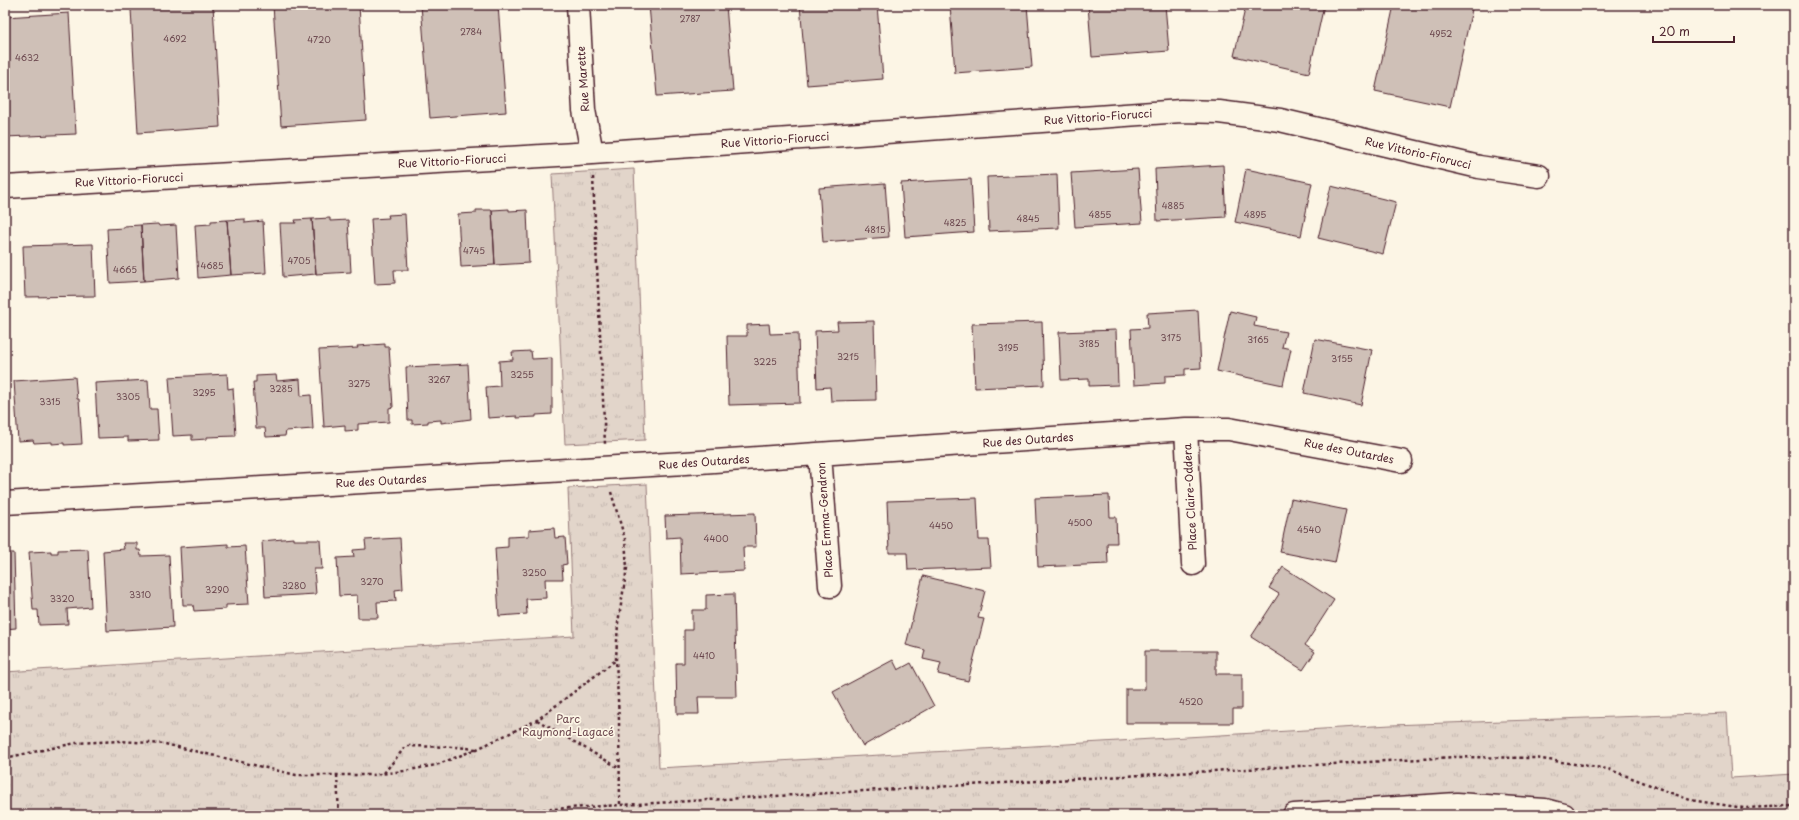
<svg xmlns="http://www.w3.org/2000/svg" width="1799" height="820" font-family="'Playpen Sans',sans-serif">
  <defs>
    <pattern id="grass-tufts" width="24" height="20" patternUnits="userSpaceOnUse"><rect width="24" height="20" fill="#e2d5ca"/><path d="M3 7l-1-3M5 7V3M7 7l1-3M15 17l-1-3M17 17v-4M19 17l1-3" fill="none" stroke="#c3b6ae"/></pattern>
  </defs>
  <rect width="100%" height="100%" fill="#fcf5e5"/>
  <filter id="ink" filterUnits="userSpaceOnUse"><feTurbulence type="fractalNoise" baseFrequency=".025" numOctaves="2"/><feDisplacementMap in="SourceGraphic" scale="8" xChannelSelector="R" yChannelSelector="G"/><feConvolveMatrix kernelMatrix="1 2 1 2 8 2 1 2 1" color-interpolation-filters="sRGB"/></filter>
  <g filter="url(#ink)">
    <path fill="url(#grass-tufts)" stroke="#967a7a" d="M634 169 645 440 565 444 552 174Z
      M647 484 659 768 1391 725 1727 713 1731 778 1794 774V815H5V672L574 636 568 488Z"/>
    <path fill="#cfc0b7" stroke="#4a1f2b" d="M186 5H213L220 127 138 133 131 9Z
      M273 5H359L366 120 281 126Z
      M421 5H498L506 112 430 118Z
      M649 5H726L733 91 657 96Z
      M800 5H877L883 79 807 85Z
      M950 5H1027L1032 67 955 73Z
      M1088 5H1165L1169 51 1092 57Z
      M1246 5H1324L1309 73 1234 56Z
      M1394 5H1473L1450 107 1375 91Z
      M69 13 76 134 5 137V17Z
      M1223 165 1226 217 1157 221 1155 169Z
      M1138 169 1142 223 1075 227 1071 173Z
      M1246 169 1312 183 1301 236 1235 222Z
      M1057 174 1059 228 989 231 987 177Z
      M971 179 974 232 905 237 901 183Z
      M885 183 889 237 823 242 819 188Z
      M1331 186 1396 202 1383 254 1318 238Z
      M509 209V211L527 210 529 263 495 265 492 210Z
      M476 210H492L495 265 461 267 458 214 476 213Z
      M405 214 408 270H394L395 283 375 284 371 219 389 218 388 215Z
      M330 218V221L348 220 351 272 316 274 312 219Z
      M245 219V223L263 221 266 273 231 275 227 220Z
      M312 219 316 274 283 277 280 223H296L295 220Z
      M227 220 231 275 198 278 195 225 211 224V221Z
      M158 224 159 226 176 225 179 278 144 281 141 225Z
      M141 225 144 281 110 283 107 229 124 228V226Z
      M93 244 95 296 25 297 23 246Z
      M1198 310 1201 368 1185 369V375L1165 376V383L1134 385 1131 329 1148 328 1147 313Z
      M1230 311 1256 317 1254 326 1286 332 1282 347 1291 349 1283 385 1217 371Z
      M874 321 876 400 831 401 830 387 817 388 815 331 838 330 837 322Z
      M1042 322 1044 385 975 388 972 324Z
      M769 324 770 334 798 333 800 403 729 405 727 336H747V325Z
      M1116 330 1118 385 1089 386V379L1061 380 1059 332Z
      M1315 339 1372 350 1361 405 1304 393Z
      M385 344V347H389L393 407 389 408V422L358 424V430L345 431V425L324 427 319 350 358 348 357 346Z
      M531 351 532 359 552 358V414L536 415V417L517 418V416L488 418 486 387 500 386 499 361 513 360 512 352Z
      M468 364 471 419 441 423V420L428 421V423L412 424V420H408L406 367Z
      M227 374 228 389 233 388 236 436 207 437V439L192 440V435L173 436 169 377Z
      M276 375 277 381 300 379 301 396 311 395 313 429 286 431 285 436 266 437 265 428H256L253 382H256V376Z
      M75 377 77 399H79L82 444 64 445V443L52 444V442L34 443 33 440 18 441 14 381Z
      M148 380 150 409H157L159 440 128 441V437L98 438 95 383Z
      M1109 495 1110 517H1116L1117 543H1107L1108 564 1038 567 1035 498Z
      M977 498 979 540H989L991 567 908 570 907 553H889L887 501Z
      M1291 499 1346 510 1335 563 1280 552Z
      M755 513 756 547H743L744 571 681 574 680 537 666 538 665 516Z
      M554 528 555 538 565 537 567 564 562 565 563 579H545L546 598 526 599 527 614 499 616 495 548 508 547V537L529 536V530Z
      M293 538V540H320L322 569H314L316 594 265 597 262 541Z
      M400 538 403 589 395 590 396 601 377 602 378 618H358L357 595 339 596 337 558 354 557 353 550 366 549 365 540Z
      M123 543H137V550H140L141 556 169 555 173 627 107 631 103 551 124 549Z
      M228 544V547L245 546 249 604 226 605V609L194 611 193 605H183L180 547Z
      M88 549 91 607 67 609 68 624 39 625 38 610H33L29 552 51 551V553H58V550Z
      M5 553H14L16 628 5 629Z
      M1283 567 1334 600 1305 645 1315 652 1303 670 1251 637 1279 594 1269 588Z
      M923 576 985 591 978 618 984 619 968 681 938 674 941 663 923 659 925 650 906 645Z
      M734 594 737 697H698L699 714H677L676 663H684V630H692V610H706V595Z
      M1145 651H1216V674H1242V709H1233V723H1126V689H1145Z
      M893 660 898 670 911 663 934 706 863 746 833 692Z"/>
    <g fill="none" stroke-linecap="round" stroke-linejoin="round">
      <g stroke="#4a1f2b" stroke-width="25">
        <path id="minor" d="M578 5 584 110 592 153
          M5 187 592 153 1181 111 1219 112 1280 120 1479 167 1539 176
          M1186 429 1193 564
          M820 454 830 586
          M5 503 685 463 1186 429H1229L1401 461
          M1294 815 1457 804 1545 810 1564 815"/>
      </g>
      <path stroke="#4a1f2b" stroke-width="2.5" stroke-dasharray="3 3" stroke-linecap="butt" d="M593 177 605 444
        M611 492 625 539 627 568 618 623 616 659 619 720 620 805
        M537 720 619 768
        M5 758 76 743 120 741 165 744 296 775H372L404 771 436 765 477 749 537 720 616 660
        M384 773 406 746 456 747 476 749
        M337 775 339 815
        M447 815 1455 757 1535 758 1608 769 1690 800 1744 808 1794 806"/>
      <use href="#minor" stroke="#fcf5e5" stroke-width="22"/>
    </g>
  </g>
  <g text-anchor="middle" stroke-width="3.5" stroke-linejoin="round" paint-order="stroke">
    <g font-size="9" fill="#6b474e">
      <text x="690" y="22">2787</text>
      <text x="471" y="35">2784</text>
      <text x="1441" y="37">4952</text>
      <text x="175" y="42">4692</text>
      <text x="319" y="43">4720</text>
      <text x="27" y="61">4632</text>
      <text x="1173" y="209">4885</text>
      <text x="1100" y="218">4855</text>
      <text x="1255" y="218">4895</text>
      <text x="1028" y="222">4845</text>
      <text x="955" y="226">4825</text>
      <text x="875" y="233">4815</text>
      <text x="474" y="254">4745</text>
      <text x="299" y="264">4705</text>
      <text x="212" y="269">4685</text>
      <text x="125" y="273">4665</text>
      <text x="1171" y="341">3175</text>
      <text x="1258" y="343">3165</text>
      <text x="1089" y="347">3185</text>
      <text x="1008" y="351">3195</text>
      <text x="848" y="360">3215</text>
      <text x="1342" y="362">3155</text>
      <text x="765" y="365">3225</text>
      <text x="522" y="378">3255</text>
      <text x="439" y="383">3267</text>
      <text x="359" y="387">3275</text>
      <text x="281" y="392">3285</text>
      <text x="204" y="396">3295</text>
      <text x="128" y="400">3305</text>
      <text x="50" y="405">3315</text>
      <text x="1080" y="526">4500</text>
      <text x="941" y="529">4450</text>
      <text x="1309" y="533">4540</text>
      <text x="716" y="542">4400</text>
      <text x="534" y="576">3250</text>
      <text x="372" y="585">3270</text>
      <text x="294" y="589">3280</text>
      <text x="217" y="593">3290</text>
      <text x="140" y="598">3310</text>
      <text x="62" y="602">3320</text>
      <text x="704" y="659">4410</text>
      <text x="1191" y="705">4520</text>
    </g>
    <g font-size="11" fill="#4a1f2b" stroke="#fcf5e5">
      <text transform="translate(583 79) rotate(-94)" y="4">Rue Marette</text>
      <text transform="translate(1098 117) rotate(-4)" y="4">Rue Vittorio-Fiorucci</text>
      <text transform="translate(775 140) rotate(-4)" y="4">Rue Vittorio-Fiorucci</text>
      <text transform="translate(1418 153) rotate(13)" y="4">Rue Vittorio-Fiorucci</text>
      <text transform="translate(452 161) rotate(-3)" y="4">Rue Vittorio-Fiorucci</text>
      <text transform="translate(129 180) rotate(-3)" y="4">Rue Vittorio-Fiorucci</text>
      <text transform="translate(1028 440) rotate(-4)" y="4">Rue des Outardes</text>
      <text transform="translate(1349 451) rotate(11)" y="4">Rue des Outardes</text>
      <text transform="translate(704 462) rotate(-4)" y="4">Rue des Outardes</text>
      <text transform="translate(381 481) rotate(-3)" y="4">Rue des Outardes</text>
      <text transform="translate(1190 497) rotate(-93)" y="4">Place Claire-Oddera</text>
      <text transform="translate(825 520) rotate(-94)" y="4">Place Emma-Gendron</text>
    </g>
    <g font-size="11" fill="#704c53" stroke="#fcf5e5">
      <text x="568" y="723">Parc<tspan x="568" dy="13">Raymond-Lagacé</tspan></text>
    </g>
  </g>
  <rect width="1799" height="820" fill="none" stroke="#fcf5e5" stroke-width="20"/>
  <rect x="10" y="10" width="1779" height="800" fill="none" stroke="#4a1f2b" stroke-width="1.5" filter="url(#ink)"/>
  <path d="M1653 36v6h81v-6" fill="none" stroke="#4a1f2b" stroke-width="2"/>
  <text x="1659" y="36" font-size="12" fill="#4a1f2b" stroke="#fcf5e5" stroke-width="3" paint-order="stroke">20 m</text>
</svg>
